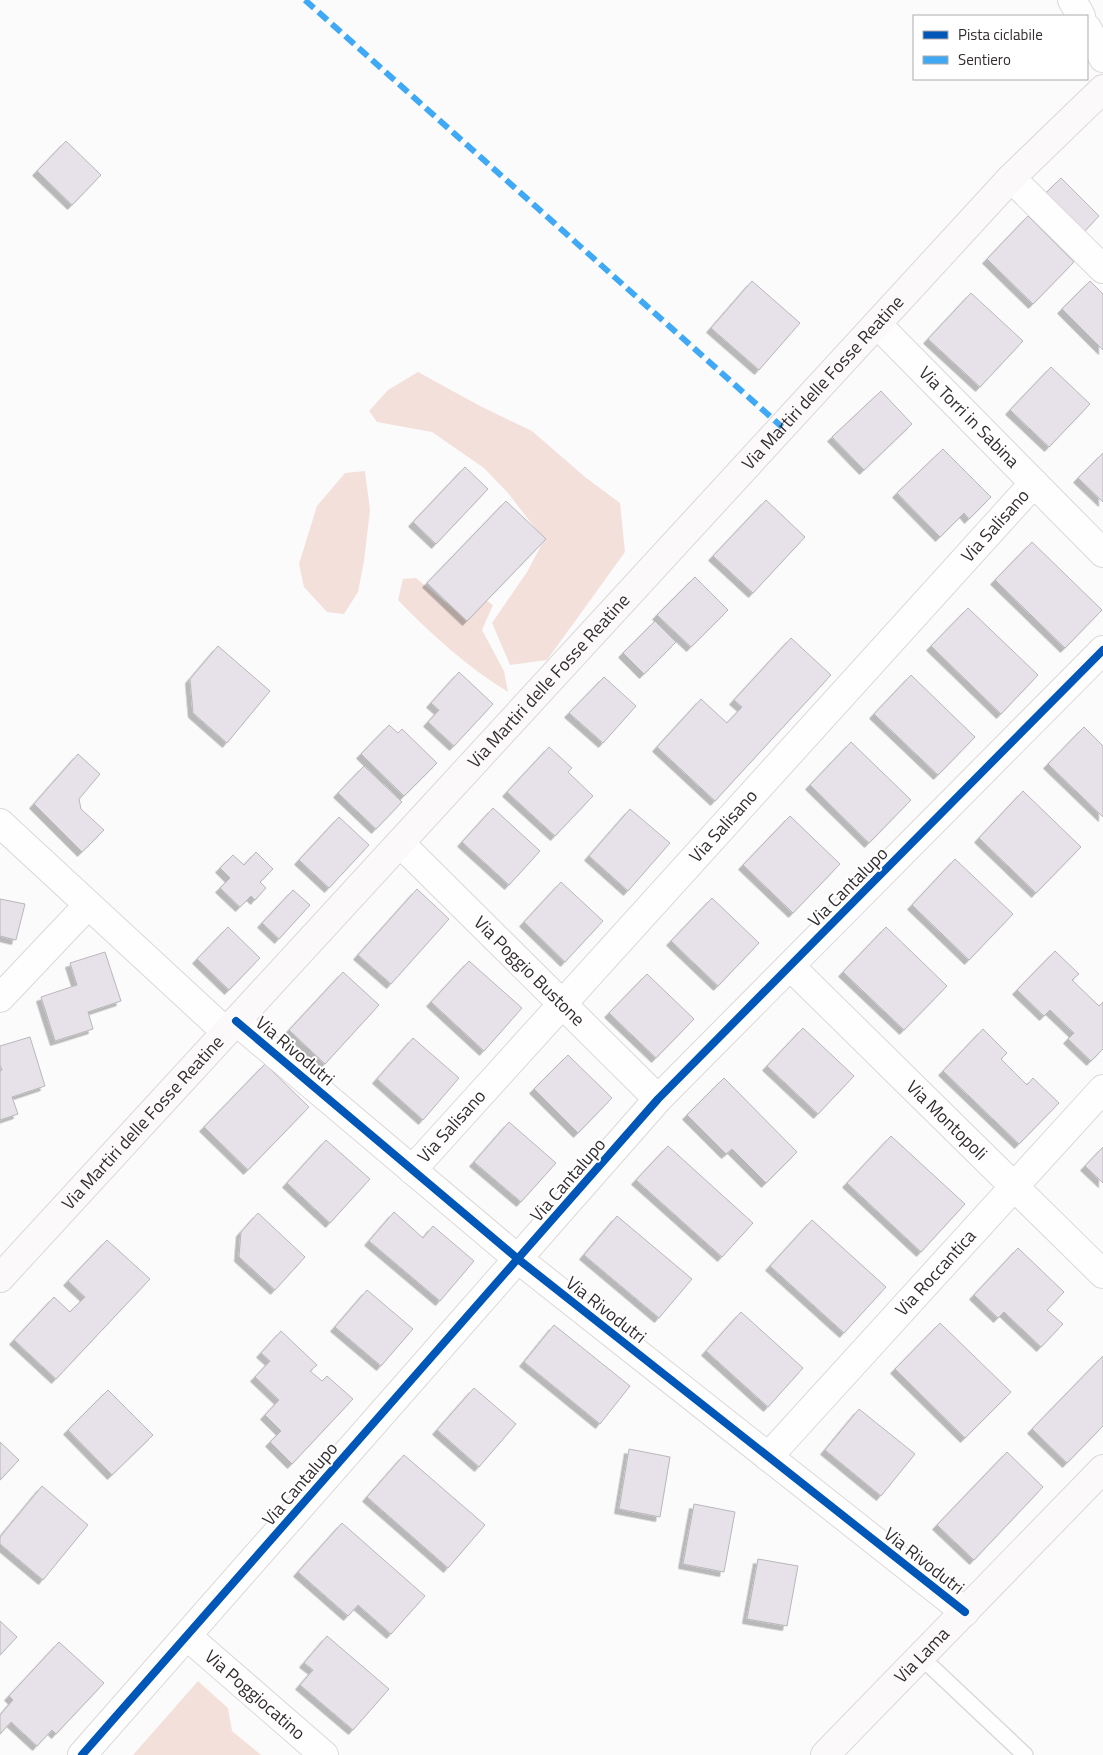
<svg xmlns="http://www.w3.org/2000/svg" width="1103" height="1755" font-family="'Titillium Web',sans-serif">
  <defs>
    <filter id="shadow"><feDropShadow dx="-4.5" dy="4.5" stdDeviation="0" flood-color="#0004"/></filter>
  </defs>
  <rect width="100%" height="100%" fill="#fcfbfc"/>
  <path fill="#f3e0da" d="M418 372 480 406 532 431 585 477 620 503 625 552 547 660 510 665 492 623 527 572 544 540 508 493 484 468 432 432 377 422 369 411 388 390Z
    M365 471 370 510 364 561 358 592 344 614 327 612 304 587 299 564 317 506 345 473Z
    M416 578 461 615 483 598 493 605 482 630 504 671 508 692C466 666 433 636 398 600L403 579Z
    M198 1681 228 1708 232 1731 261 1755H133Z"/>
  <path fill="#e7e1e9" stroke="#b8b7b9" filter="url(#shadow)" d="M66 141 101 175 72 205 37 171Z
    M1061 178 1099 216 1082 234 1043 196Z
    M1028 216 1074 262 1033 304 987 259Z
    M752 281 800 323 759 370 711 328Z
    M1090 281 1103 294V350L1062 309Z
    M971 293 1023 341 980 387 928 339Z
    M1051 367 1090 404 1049 447 1010 410Z
    M881 391 912 424 864 470 832 437Z
    M943 449 991 497 969 519 964 513 940 537 897 493Z
    M1103 453V502L1078 478Z
    M465 467 488 489 436 544 413 522Z
    M766 500 805 537 753 593 713 556Z
    M506 501 546 539 467 621 427 583Z
    M1032 542 1102 610 1065 648 995 580Z
    M695 577 728 610 691 647 657 615Z
    M968 608 1038 675 1001 714 931 646Z
    M655 621 676 642 644 674 623 653Z
    M791 638 831 675 715 801 657 747 701 699 727 723 742 707 734 700Z
    M218 646 270 691 227 743 193 713 190 679Z
    M459 672 493 704 454 746 428 722 439 710 431 703Z
    M911 675 975 737 938 775 874 714Z
    M604 677 636 706 603 743 569 713Z
    M389 725 398 733 402 729 437 763 404 796 361 754Z
    M1084 727 1103 746V817L1048 764Z
    M851 742 911 800 869 843 810 785Z
    M549 747 572 768 568 772 593 796 555 836 507 792Z
    M78 754 100 774 79 799 81 809 104 830 82 852 34 804Z
    M364 766 402 802 376 829 338 793Z
    M1023 791 1081 847 1036 893 979 838Z
    M493 808 540 851 509 885 462 842Z
    M630 809 670 843 628 891 589 856Z
    M790 816 840 864 793 913 743 865Z
    M339 817 369 845 329 888 299 860Z
    M256 852 273 869 260 882 266 888 255 900 251 896 240 907 220 888 230 878 220 868 233 855 244 865Z
    M955 859 1013 914 969 960 912 905Z
    M561 882 603 921 565 962 524 922Z
    M417 889 449 919 391 984 358 955Z
    M293 890 310 905 279 939 262 923Z
    M712 898 759 943 718 986 671 941Z
    M0 899 25 904 16 940 0 936Z
    M228 927 260 958 229 990 197 959Z
    M886 927 947 986 904 1030 843 972Z
    M1055 951 1079 974 1072 980 1099 1006 1103 1002V1049L1091 1061 1068 1039 1074 1033 1050 1010 1044 1016 1017 990Z
    M105 952 121 1001 88 1012 93 1029 55 1041 41 997 77 985 70 963Z
    M469 961 522 1008 484 1051 431 1002Z
    M343 972 379 1005 325 1064 289 1030Z
    M647 974 694 1019 656 1058 609 1013Z
    M803 1028 854 1076 818 1114 767 1066Z
    M983 1029 1007 1053 1001 1059 1027 1085 1033 1078 1059 1103 1019 1144 943 1071Z
    M30 1037 45 1086 12 1097 18 1114 0 1120V1071L2 1070 0 1065V1046Z
    M413 1038 459 1078 423 1120 377 1079Z
    M568 1055 612 1098 578 1133 534 1089Z
    M265 1064 309 1107 248 1170 204 1127Z
    M724 1078 797 1152 766 1183 732 1149 726 1154 687 1115Z
    M509 1122 556 1163 521 1202 474 1162Z
    M891 1136 965 1204 921 1252 847 1183Z
    M326 1140 370 1179 330 1223 287 1183Z
    M668 1146 753 1223 722 1257 636 1180Z
    M1103 1147V1183L1085 1166Z
    M394 1212 423 1238 433 1226 474 1261 440 1301 369 1241Z
    M258 1213 305 1257 275 1290 239 1257 241 1232Z
    M617 1216 692 1279 659 1318 584 1255Z
    M812 1220 886 1287 844 1333 770 1266Z
    M107 1240 150 1279 56 1379 14 1340 54 1297 70 1312 85 1297 68 1281Z
    M1018 1248 1064 1292 1047 1310 1063 1324 1041 1347 1004 1312 998 1318 974 1295Z
    M367 1290 413 1329 381 1366 335 1327Z
    M741 1312 803 1368 768 1407 706 1351Z
    M940 1323 1011 1392 965 1438 895 1369Z
    M554 1325 630 1386 600 1424 524 1362Z
    M281 1331 317 1365 310 1371 322 1381 327 1376 353 1399 292 1464 270 1442 281 1431 265 1415 279 1400 255 1377 270 1361 261 1353Z
    M1103 1356V1426L1067 1463 1032 1429Z
    M474 1388 516 1424 479 1467 437 1430Z
    M108 1390 153 1435 112 1475 68 1430Z
    M859 1409 915 1454 881 1496 825 1450Z
    M0 1442 19 1460 0 1480Z
    M629 1449 670 1457 660 1517 619 1509Z
    M1007 1452 1043 1487 974 1560 937 1525Z
    M404 1455 485 1525 448 1568 367 1497Z
    M42 1486 88 1525 43 1580 0 1544V1537Z
    M694 1504 735 1512 724 1572 683 1564Z
    M342 1523 425 1596 391 1634 358 1605 348 1616 298 1572Z
    M758 1559 798 1566 787 1626 747 1619Z
    M0 1621 17 1637 0 1655Z
    M327 1636 389 1689 353 1730 300 1685 313 1670 304 1663Z
    M59 1642 104 1683 56 1734 52 1730 37 1746 11 1722 0 1734V1715L13 1700 9 1696Z"/>
  <g fill="none" stroke-linecap="round" stroke-linejoin="round">
    <g stroke="#dbd8da" stroke-width="18">
      <path id="service" d="M921 1657 1025 1755"/>
    </g>
    <g stroke="#dbd8da" stroke-width="30">
      <g id="minor">
        <path d="M1072 0 1081 16"/>
        <path d="M1087 28 1103 58"/>
        <path d="M1011 178 1103 269"/>
        <path id="s1" d="M877 324 1103 553"/>
        <path d="M0 823 226 1032"/>
        <path id="s2" d="M400 843 658 1099"/>
        <path id="s3" d="M790 966 1103 1274"/>
        <path d="M0 998 88 905"/>
        <path d="M236 1021 518 1259 965 1612"/>
        <path id="s4" d="M412 1170 1034 483"/>
        <path id="s5" d="M768 1457 1103 1089"/>
        <path id="s6" d="M187 1636 324 1755"/>
        <path d="M82 1755 658 1099 1103 650"/>
      </g>
    </g>
    <g stroke="#dbd8da" stroke-width="30">
      <g id="secondary">
        <path id="s7" d="M0 1278 1011 178 1103 89"/>
        <path id="s8" d="M825 1755 1103 1469"/>
      </g>
    </g>
    <use href="#service" stroke="#fffeff" stroke-width="15"/>
    <use href="#minor" stroke="#fffeff" stroke-width="28"/>
    <use href="#secondary" stroke="#fcf9fa" stroke-width="28"/>
    <path stroke="#3fa9f5" stroke-width="6" stroke-dasharray="12 6" stroke-linecap="butt" d="M305 0 782 427"/>
    <g stroke="#fff" stroke-width="11">
      <path id="cycleway" d="M236 1021 518 1259 965 1612
        M82 1755 658 1099 1103 650"/>
    </g>
    <use href="#cycleway" stroke="#0057b8" stroke-width="8"/>
  </g>
  <g text-anchor="middle" stroke-width="4" stroke-linejoin="round" paint-order="stroke">
    <g font-size="18" fill="#322c2f" stroke="#fff">
      <text dy="6" stroke="none"><textPath href="#s7" startOffset="1216">Via Martiri delle Fosse Reatine</textPath></text>
      <text dy="6" stroke="none"><textPath href="#s1" startOffset="131">Via Torri in Sabina</textPath></text>
      <text dy="6" stroke="none"><textPath href="#s4" startOffset="869">Via Salisano</textPath></text>
      <text dy="6" stroke="none"><textPath href="#s7" startOffset="811">Via Martiri delle Fosse Reatine</textPath></text>
      <text dy="6" stroke="none"><textPath href="#s4" startOffset="464">Via Salisano</textPath></text>
      <text transform="translate(848 887) rotate(-45)" y="6">Via Cantalupo</text>
      <text dy="6" stroke="none"><textPath href="#s2" startOffset="182">Via Poggio Bustone</textPath></text>
      <text transform="translate(295 1051) rotate(40)" y="6">Via Rivodutri</text>
      <text dy="6" stroke="none"><textPath href="#s3" startOffset="220">Via Montopoli</textPath></text>
      <text dy="6" stroke="none"><textPath href="#s7" startOffset="211">Via Martiri delle Fosse Reatine</textPath></text>
      <text dy="6" stroke="none"><textPath href="#s4" startOffset="59">Via Salisano</textPath></text>
      <text transform="translate(568 1180) rotate(-49)" y="6">Via Cantalupo</text>
      <text dy="6" stroke="none"><textPath href="#s5" startOffset="249">Via Roccantica</textPath></text>
      <text transform="translate(606 1310) rotate(38)" y="6">Via Rivodutri</text>
      <text transform="translate(300 1484) rotate(-49)" y="6">Via Cantalupo</text>
      <text transform="translate(924 1561) rotate(38)" y="6">Via Rivodutri</text>
      <text dy="6" stroke="none"><textPath href="#s8" startOffset="139">Via Lama</textPath></text>
      <text dy="6" stroke="none"><textPath href="#s6" startOffset="90">Via Poggiocatino</textPath></text>
    </g>
  </g>
  <rect x="913" y="15" width="175" height="65" fill="#ffffff" stroke="#adabac"/>
  <rect x="923" y="31" width="25" height="8" fill="#0057b8" stroke="#adabac"/>
  <text x="958" y="40" font-size="15" fill="#322c2f">Pista ciclabile</text>
  <rect x="923" y="56" width="25" height="8" fill="#3fa9f5" stroke="#adabac"/>
  <text x="958" y="65" font-size="15" fill="#322c2f">Sentiero</text>
</svg>
